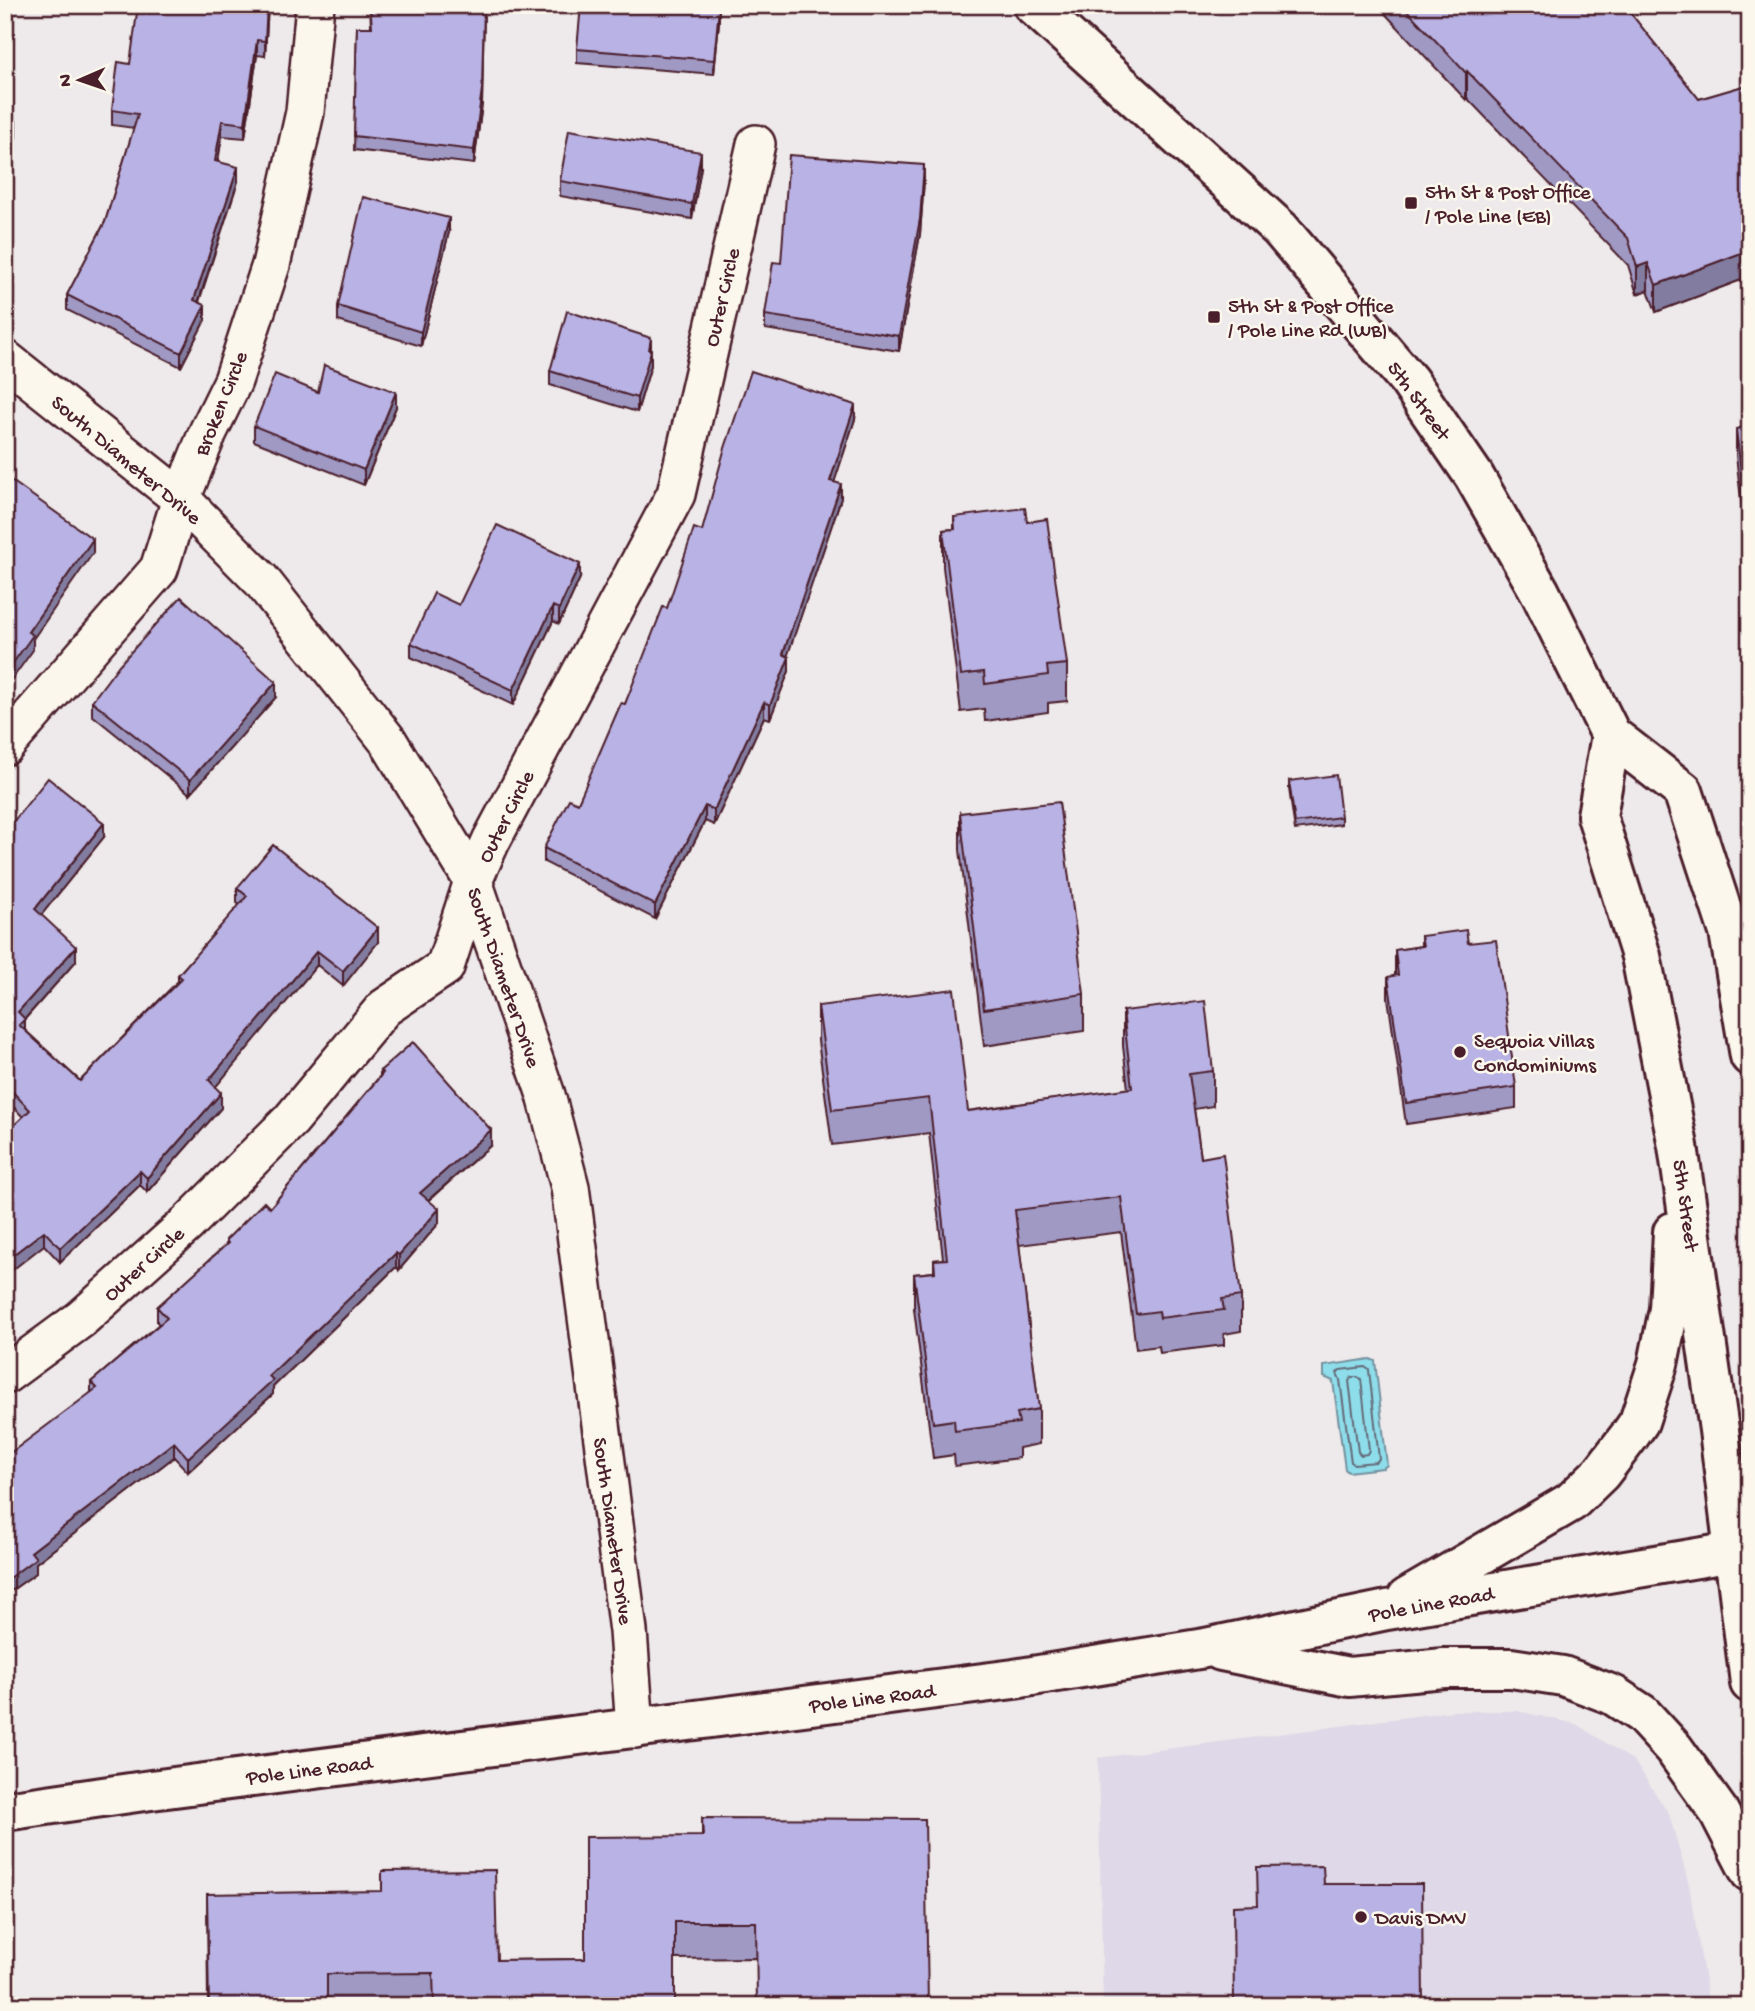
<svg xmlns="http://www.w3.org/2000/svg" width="1755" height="2011" font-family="'Gochi Hand',sans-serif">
  <rect width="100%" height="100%" fill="#eee9ea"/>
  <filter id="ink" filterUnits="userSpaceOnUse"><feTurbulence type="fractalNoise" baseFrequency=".0143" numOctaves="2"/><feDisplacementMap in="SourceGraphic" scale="14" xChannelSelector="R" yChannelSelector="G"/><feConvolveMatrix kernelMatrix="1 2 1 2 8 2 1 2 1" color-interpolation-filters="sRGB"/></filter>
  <g filter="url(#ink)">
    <path fill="#ded8e8" d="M1453 1711H1517L1576 1724 1634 1761 1669 1814 1689 1885 1709 2006H1103L1098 1758Z"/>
    <path fill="#8eddeb" stroke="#73919e" stroke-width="2" d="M1370 1359 1375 1361 1387 1465 1383 1468 1348 1472 1345 1469 1333 1381 1324 1377V1366Z"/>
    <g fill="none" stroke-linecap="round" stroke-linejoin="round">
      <path stroke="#656b78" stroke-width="2" d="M1365 1367 1369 1370 1379 1459 1376 1462 1354 1464 1351 1462 1340 1380 1337 1373 1340 1370Z
        M1352 1377H1358L1361 1379 1369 1450 1367 1454 1361 1455 1358 1452 1349 1381Z"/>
      <g stroke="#4a1f2b" stroke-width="42">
        <path id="minor" d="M5 359 181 499 261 580 388 741 473 881 546 1095 570 1187 628 1631 635 1729
          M5 746 159 569 181 499 208 432 233 381 271 265 305 112 315 5
          M5 1375 81 1319 187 1224 291 1120 384 1008 445 967 473 881 491 841 676 494 756 144"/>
      </g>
      <g stroke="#4a1f2b" stroke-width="44">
        <path id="secondary" d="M1033 5 1280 229 1409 381 1474 476 1540 592 1611 735 1683 791 1729 932 1750 1056
          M1611 735 1597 816 1641 956 1678 1146 1719 1430 1750 1683
          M1407 1598 1571 1502 1601 1473 1630 1435 1639 1422 1658 1364 1669 1309 1673 1232
          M1221 1651 1349 1677 1444 1668H1511L1563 1676 1613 1695 1642 1714 1674 1749 1719 1812 1750 1872
          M5 1811 151 1790 1014 1679 1205 1648 1387 1610 1733 1552 1750 1541"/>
      </g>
      <use href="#minor" stroke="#fbf7ec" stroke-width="37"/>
      <use href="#secondary" stroke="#fbf7ec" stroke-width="38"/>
    </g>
    <path fill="#9f99c4" stroke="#4a1f2b" stroke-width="2" d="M268 5 265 56 257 55 245 138 222 136 218 162 238 181 199 302 205 320 181 367 67 310V295L105 222 134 128 112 125V110L130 64Z
      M370 5H484L482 104 474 164 354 150 357 27H371Z
      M1377 5H1624L1699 99 1750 84V279L1749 277 1656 312 1648 290 1637 294 1628 265 1467 98 1466 100Z
      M719 22 714 74 577 63V49Z
      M701 167 692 219 560 196V181Z
      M924 180 920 234 899 351 765 329V315L781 263Z
      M449 232 421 346 338 321V306Z
      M651 338V365L637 412 550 385V371Z
      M318 392 396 407 364 485 254 441V426Z
      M855 419 834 482 841 498 787 656 789 671 770 719 764 717 714 825 705 821 655 919 544 862V848L578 803 625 704 702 531Z
      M1750 426 1749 568 1736 456V429Z
      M954 517 1027 522 1067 664V701L1048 703V712L985 721 984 709 961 712 943 567V530L954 529Z
      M580 578 559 624 553 621 513 705 411 657V643L459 605Z
      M276 697 190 794 92 715V701Z
      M1289 781 1341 817V824L1295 830 1289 789Z
      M960 813 1084 994V1031L984 1046 960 850Z
      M5 832 104 837 41 915 76 961 25 1019V1030L80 1081 178 981V975L240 905 237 903V888L378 942 343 986 317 965 215 1087 221 1108 147 1192 140 1185 60 1262 44 1245 23 1117 5 1098Z
      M1421 936 1468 943 1516 1087V1108L1406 1124 1388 998V977L1395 976V950L1421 946Z
      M818 1006 968 1111 1128 1089 1123 1046V1011L1213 1071V1106L1194 1109 1201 1158 1241 1296V1331L1224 1334V1345L1160 1353 1159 1346 1136 1349 1121 1232 1019 1245 1039 1409V1444L1019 1448V1458L955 1466 954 1455 933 1458 914 1309V1274L934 1272V1260L943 1259 929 1133 832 1145 818 1041Z
      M380 1071 491 1145 429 1200 439 1223 399 1270 396 1267 273 1387V1394L188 1472 174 1457 36 1563V1573L5 1595 91 1392V1382L159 1324 157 1322V1307L226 1245V1240L270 1208 380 1076Z
      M702 1818 928 2006 756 1958 675 1959V2006H208L207 1894 497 1960 585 1959 702 1836Z"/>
    <path fill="#827da0" stroke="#4a1f2b" stroke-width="2" d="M267 5H268L265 56V41Z
      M484 5 482 104 474 164V150Z
      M719 8V22L714 74V60Z
      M257 40V55L245 138V124Z
      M1467 71V98L1466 100V73Z
      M16 121V136L5 185V170Z
      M222 121V136L215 176V161Z
      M701 152V167L692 219V204Z
      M924 165V180L920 234 899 351V336Z
      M238 167V181L194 315V300Z
      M449 218V232L421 346V332Z
      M1749 250V277L1656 312V285Z
      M1648 263V290L1637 294V267Z
      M205 305V320L181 367V353Z
      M651 338V365L637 412V398Z
      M396 392V407L364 485V470Z
      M855 405V419L830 495V481Z
      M841 484V498L783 669V654Z
      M93 539V553L33 639V650L5 689V674L28 632Z
      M580 564V578L559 624V609Z
      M553 606V621L513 705V690Z
      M789 657V671L770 719V705Z
      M276 682V697L190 794V780Z
      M764 702V717L714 825V810Z
      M705 806V821L655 919V905Z
      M104 823V837L35 923V909Z
      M378 928V942L343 986V971Z
      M76 947V961L23 1021 25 1019V1034L19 1039 18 1012Z
      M317 951V965L209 1095V1080Z
      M221 1093V1108L147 1192V1178Z
      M491 1130V1145L420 1207V1193Z
      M140 1171V1185L60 1262V1248Z
      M439 1209V1223L399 1270V1255Z
      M44 1231V1245L5 1276V1261Z
      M396 1253V1267L273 1387V1394L188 1472V1458L269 1376Z
      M174 1442V1457L36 1563V1573L5 1595V1581L31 1552Z"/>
    <path fill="#b9b2e4" stroke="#4a1f2b" stroke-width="2" d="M138 5H267L265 41 257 40 245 124 222 121 215 161 238 167 194 300 205 305 181 353 67 295 105 222 138 114 112 110 118 62 130 64Z
      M370 5H484L482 89 474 150 354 136 357 27H372Z
      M581 5H688L719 8 714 60 577 49Z
      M1402 5H1624L1699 99 1750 84V252L1749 250 1656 285 1648 263 1637 267 1628 238 1467 71 1466 73Z
      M5 119 16 121 5 170Z
      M569 130 701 152 692 204 560 181Z
      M789 155 924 165 920 219 899 336 765 315 773 262 781 263Z
      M363 197 449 218 421 332 338 306Z
      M567 311 651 338 649 350 651 351 637 398 550 371Z
      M324 365 396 392 364 470 254 426 275 374 318 392Z
      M751 371 855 405 830 481 841 484 783 654 789 657 770 705 764 702 714 810 705 806 655 905 544 848 569 799 578 803 621 703 625 704 663 607 667 608 694 528 702 531 724 451Z
      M1750 426V540H1749L1736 429Z
      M5 476 93 539 28 632 33 635 5 674Z
      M1025 508 1027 522 1047 519 1067 664 1047 666 1048 675 985 684 984 672 961 675 943 530 955 529 954 517Z
      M497 525 580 564 559 609 553 606 513 690 411 643 434 593 459 605Z
      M181 597 276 682 190 780 92 701 119 665Z
      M1336 775 1341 817 1295 823 1289 781Z
      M48 778 104 823 35 909 76 947 18 1012 25 1019 19 1025 80 1081 182 978 178 975 247 896 237 888 273 845 378 928 343 971 317 951 209 1080 221 1093 147 1178 140 1171 60 1248 44 1231 5 1261V1134L30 1110 5 1084V832Z
      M1059 802 1084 994 984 1009 960 813Z
      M1466 930 1468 943 1496 940 1516 1087 1406 1103 1388 977 1398 975 1395 950 1423 946 1421 936Z
      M954 989 968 1111 1132 1088 1123 1011 1205 1001 1213 1071 1189 1074 1201 1158 1223 1154 1241 1296 1222 1299 1224 1310 1160 1318 1159 1311 1136 1314 1121 1197 1015 1210 1039 1409 1017 1413 1019 1423 955 1431 954 1420 933 1423 914 1274 935 1272 934 1260 947 1259 929 1098 832 1110 818 1006Z
      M413 1042 491 1130 420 1193 439 1209 399 1255 396 1253 269 1376 273 1380 188 1458 174 1442 31 1552 36 1558 5 1581V1457L97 1388 91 1382 167 1318 157 1307 228 1243 226 1240 264 1202 270 1208 383 1073 380 1071Z
      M702 1818 925 1819 928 2006H757L756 1922H675V2006H434L433 1973 327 1974V2006H209L207 1894 382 1891V1871L495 1870 497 1960 585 1959V1837L703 1836Z
      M1323 1866 1324 1884H1422L1423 2006H1234L1233 1906 1258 1905 1257 1867Z"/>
  </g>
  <g fill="#4a1f2b" stroke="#fbf7ec" stroke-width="2.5">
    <rect x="1404" y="196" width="14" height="14" rx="3.5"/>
    <rect x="1207" y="310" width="14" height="14" rx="3.5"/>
    <circle cx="1460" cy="1052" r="7"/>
    <circle cx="1361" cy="1917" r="7"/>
  </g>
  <g text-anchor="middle" stroke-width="5" stroke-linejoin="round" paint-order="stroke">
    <g font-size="21" fill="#4a1f2b" stroke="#fbf7ec" text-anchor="start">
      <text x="1425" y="198">5th St &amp; Post Office<tspan x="1425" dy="24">/ Pole Line (EB)</tspan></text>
      <text x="1228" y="312">5th St &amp; Post Office<tspan x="1228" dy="24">/ Pole Line Rd (WB)</tspan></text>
      <text x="1474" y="1047">Sequoia Villas<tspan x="1474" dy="24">Condominiums</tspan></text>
      <text x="1375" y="1924">Davis DMV</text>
    </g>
    <g font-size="21" fill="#4a1f2b" stroke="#fbf7ec">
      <text transform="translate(721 297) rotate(-77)" y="7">Outer Circle</text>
      <text transform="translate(1420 400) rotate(54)" y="7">5th Street</text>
      <text transform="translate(220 403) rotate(-68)" y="7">Broken Circle</text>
      <text transform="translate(127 459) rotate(40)" y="7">South Diameter Drive</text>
      <text transform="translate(505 816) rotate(-63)" y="7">Outer Circle</text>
      <text transform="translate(505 977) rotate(71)" y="7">South Diameter Drive</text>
      <text transform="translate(1687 1205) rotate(82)" y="7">5th Street</text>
      <text transform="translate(143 1263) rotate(-42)" y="7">Outer Circle</text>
      <text transform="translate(614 1531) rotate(82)" y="7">South Diameter Drive</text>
      <text transform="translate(1431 1603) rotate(-10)" y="7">Pole Line Road</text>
      <text transform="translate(872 1697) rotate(-7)" y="7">Pole Line Road</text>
      <text transform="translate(309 1769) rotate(-7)" y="7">Pole Line Road</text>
    </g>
  </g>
  <rect width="1755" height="2011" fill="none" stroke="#fbf7ec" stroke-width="28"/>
  <rect x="14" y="14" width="1727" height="1983" fill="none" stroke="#4a1f2b" stroke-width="2.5" filter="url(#ink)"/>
  <g transform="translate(80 80) rotate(268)" stroke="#fbf7ec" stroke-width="5" paint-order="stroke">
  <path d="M0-5L12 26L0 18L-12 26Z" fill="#4a1f2b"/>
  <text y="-10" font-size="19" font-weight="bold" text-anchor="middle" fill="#4a1f2b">N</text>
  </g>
</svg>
